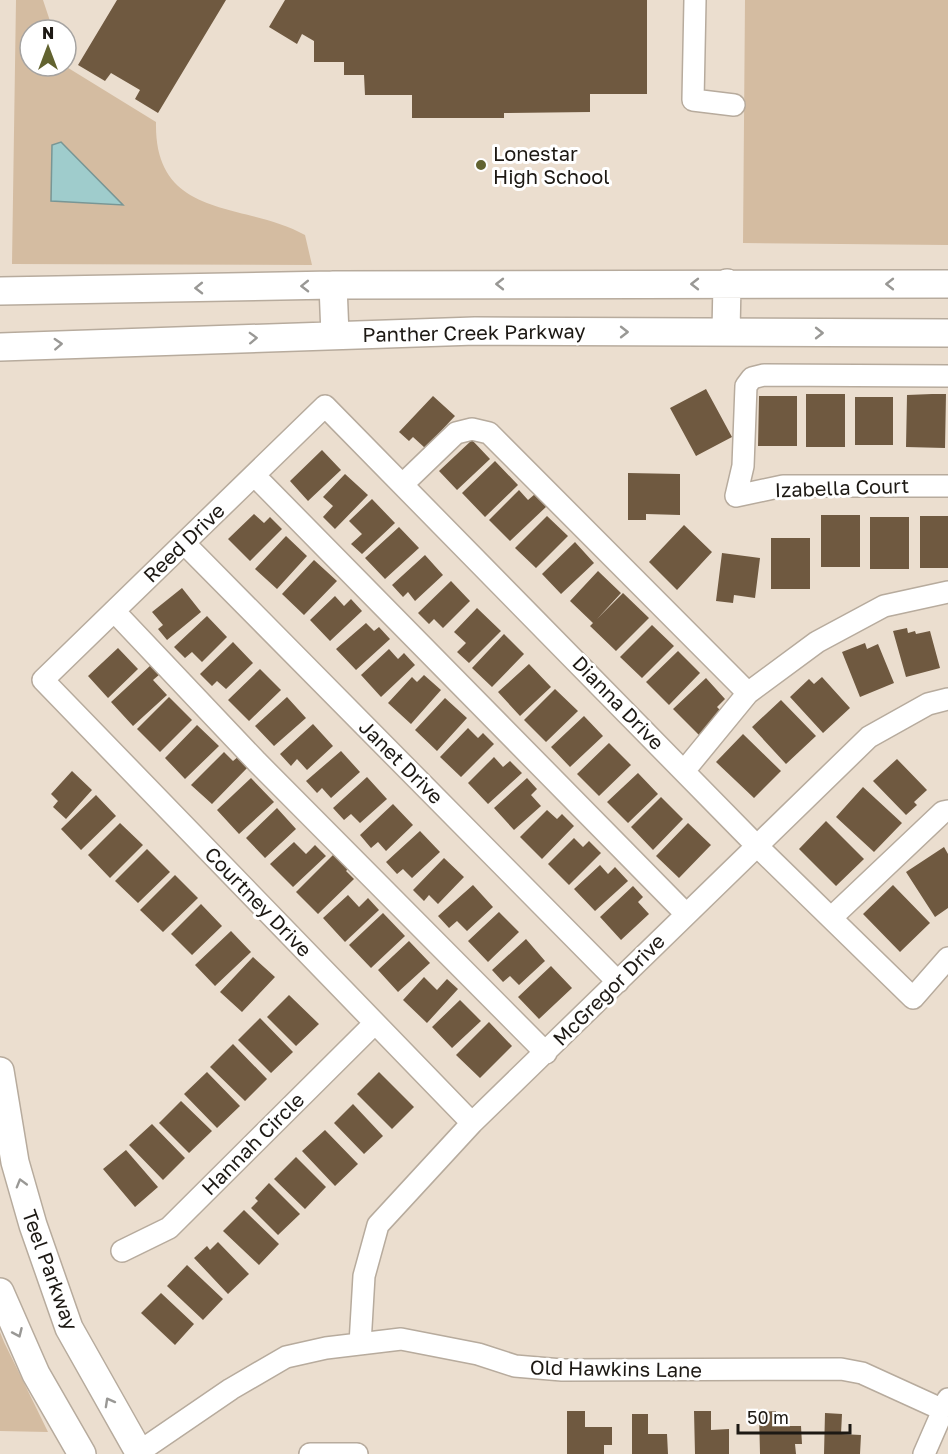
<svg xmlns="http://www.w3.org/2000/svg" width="948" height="1454" font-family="'Golos Text',sans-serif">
  <rect width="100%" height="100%" fill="#ebdecf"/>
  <path fill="#d4bca1" d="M16 0H43L53 30H30V66H65L156 122C154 221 244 201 305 235L312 265 12 264Z
    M745 0H948V245L743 243Z
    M0 1332 4 1342 48 1432 0 1431Z"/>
  <path fill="#9fcccc" stroke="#789695" stroke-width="1.5" d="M61 142 123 205 51 201 52 145Z"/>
  <path fill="#6f5940" d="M117 0H226L158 113 135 99 140 90 111 73 105 81 78 65Z
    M285 0H647V94H590V112L504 113V118H412V95H365L364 75H344V62H314V41L302 34 297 44 269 27Z
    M706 389 732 437 696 456 670 408Z
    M806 394H845V447H806Z
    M932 394H946L945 448 906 447 907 395Z
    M433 396 455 416 425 448 413 437 409 441 399 432Z
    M759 396H797V446H758Z
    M855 397H893V445H855Z
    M472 440 490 459 457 490 439 471Z
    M322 450 341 470 308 501 290 481Z
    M495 461 518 485 485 517 462 493Z
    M628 473 680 474V515L646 514V520H628Z
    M345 474 368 495 335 529 323 517 333 506 323 497Z
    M519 490 528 500 535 494 547 506 510 541 489 520Z
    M372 499 395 523 362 554 351 544 362 534 349 521Z
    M254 514 264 523 270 517 282 529 250 561 228 539Z
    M821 515H860V567H821Z
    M547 516 568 536 536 568 515 548Z
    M920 516H948V568H920Z
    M870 517H909V569H870Z
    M684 525 712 552 677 590 649 562Z
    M399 527 419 548 385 579 365 558Z
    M286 536 307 556 277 589 255 569Z
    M771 538H810V589H771Z
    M575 542 594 563 561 594 542 574Z
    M722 553 760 558 755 598 734 595 733 603 716 601Z
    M425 555 443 575 415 601 408 592 403 597 392 585Z
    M314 560 337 581 304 615 282 594Z
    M598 571 621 593 597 619 623 593 649 618 616 651 590 626 593 623 570 601Z
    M451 581 470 601 443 628 434 619 429 624 418 613Z
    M182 588 201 612 167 640 158 629 163 625 152 612Z
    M335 596 344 606 351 599 362 611 330 641 310 620Z
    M477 608 501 631 469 663 457 652 466 643 454 632Z
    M207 616 227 637 202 662 192 652 185 658 174 647Z
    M366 623 374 631 379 627 390 639 356 670 336 649Z
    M652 625 674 646 642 678 620 657Z
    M907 628 908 633 915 631 916 634 930 631 940 668 906 677 893 631Z
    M504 634 524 654 492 687 472 668Z
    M233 642 253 663 226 689 217 681 212 686 200 674Z
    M865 643 867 649 878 644 894 683 860 697 842 652Z
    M118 648 138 669 108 698 88 676Z
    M389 649 398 659 404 653 415 665 381 697 361 675Z
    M678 651 700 673 669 705 646 682Z
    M529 664 551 687 520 716 498 692Z
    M151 665 160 674 153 680 167 695 133 726 111 702Z
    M260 669 281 690 249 721 228 700Z
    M424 675 441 690 411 724 388 703 412 677 417 682Z
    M822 677 850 708 823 733 790 697 809 679 814 684Z
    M706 678 725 699 717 707 723 713 699 735 673 709Z
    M555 689 578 711 546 742 524 720Z
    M169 697 192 720 160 752 137 729Z
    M287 697 306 718 274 746 255 726Z
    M445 698 467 718 437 751 415 730Z
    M781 700 816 736 786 764 752 727Z
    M584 716 603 736 570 767 551 747Z
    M313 724 333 746 307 770 297 759 291 766 280 754Z
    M197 725 219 746 185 779 165 758Z
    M468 728 478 738 483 733 494 744 461 777 440 757Z
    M743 734 781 771 754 798 716 762Z
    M609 743 631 765 599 796 577 774Z
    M341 751 360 772 331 798 322 788 317 793 306 781Z
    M224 752 233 761 239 756 249 766 212 804 191 785Z
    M494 757 503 767 510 761 522 773 488 804 468 783Z
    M897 759 927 790 914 802 917 805 906 815 873 781Z
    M72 771 92 790 66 819 53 807 58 801 51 794Z
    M638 773 658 794 628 823 607 802Z
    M367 777 387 799 360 823 351 814 344 820 333 808Z
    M251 778 274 802 239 834 217 810Z
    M527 778 537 789 531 795 541 806 514 830 494 808Z
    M863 787 902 823 874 852 836 817Z
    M96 795 116 816 81 850 61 829Z
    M661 797 683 819 653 850 631 827Z
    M393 804 413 825 386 851 378 842 371 848 360 835Z
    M277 808 296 829 265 858 246 838Z
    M547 810 557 819 562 814 574 826 542 859 520 837Z
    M826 821 864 859 836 886 799 849Z
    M120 823 143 845 110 878 88 855Z
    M688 823 711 845 679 878 656 856Z
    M420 831 440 852 412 878 403 869 397 874 386 862Z
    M574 838 583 847 589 841 601 853 569 885 548 864Z
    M294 842 306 854 315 845 326 856 293 887 270 864Z
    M944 847 948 854V908L935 917 906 872Z
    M147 849 170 872 138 903 115 881Z
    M336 852 351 866 346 871 354 879 318 914 296 892Z
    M444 858 464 877 438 904 429 895 424 901 413 890Z
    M600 865 608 874 615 867 628 881 595 911 574 889Z
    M175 875 198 898 163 932 140 910Z
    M473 885 493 907 467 931 457 921 449 928 438 916Z
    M893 885 930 923 900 952 863 914Z
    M633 886 643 897 638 902 649 914 621 940 600 917Z
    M348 895 359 907 368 898 379 910 345 942 323 918Z
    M201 904 222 926 192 955 171 934Z
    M499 912 519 932 488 962 468 941Z
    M383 913 405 936 371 968 349 945Z
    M231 931 251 952 215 986 195 965Z
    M526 939 545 961 519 985 510 976 503 982 492 970Z
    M409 941 430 963 398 992 378 970Z
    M253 957 275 977 242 1012 220 992Z
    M551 966 572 988 539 1019 518 997Z
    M424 977 437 990 447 979 458 989 427 1023 403 1000Z
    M289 995 319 1024 296 1046 267 1017Z
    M460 1000 481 1021 452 1048 432 1027Z
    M260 1018 293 1052 271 1073 238 1040Z
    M489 1022 512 1046 480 1078 456 1055Z
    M233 1044 267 1079 245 1101 210 1067Z
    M207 1072 240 1106 217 1128 184 1094Z
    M379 1072 414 1107 392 1129 357 1094Z
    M181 1101 212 1131 189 1153 159 1123Z
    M353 1104 383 1136 364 1154 334 1123Z
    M152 1124 185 1158 163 1180 129 1145Z
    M325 1130 358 1164 335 1186 302 1151Z
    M126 1150 158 1187 135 1207 103 1169Z
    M296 1157 326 1187 305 1209 274 1179Z
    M269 1183 300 1214 278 1235 251 1208 258 1201 255 1198Z
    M244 1210 279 1244 259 1265 223 1231Z
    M218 1242 249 1274 228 1294 194 1258 207 1246 210 1250Z
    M187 1265 223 1299 203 1320 167 1286Z
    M161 1293 194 1324 175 1345 141 1313Z
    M567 1411H585V1427H612V1445H604V1454H567Z
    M694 1411H711V1430L729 1429V1454H695Z
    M776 1411V1426H801L802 1444H795L796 1454H760L759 1412Z
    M825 1413 842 1414 841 1434 861 1435 860 1454H824Z
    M632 1414H648V1434H667L668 1454H632Z"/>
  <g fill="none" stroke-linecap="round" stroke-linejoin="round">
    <g stroke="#b7ab9d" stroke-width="24">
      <path id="minor" d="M695 0 693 100 734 105
        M948 376 764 375 752 378 746 386 743 466 736 496 783 486H948
        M254 475 686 914
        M403 484 456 433 472 429 489 433 748 693
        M184 543 618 982
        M114 611 257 762 546 1053
        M684 771 748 693 817 642 884 606 948 592
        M831 918 943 812 948 811
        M472 1123 43 680 325 406 756 845 913 998 948 958
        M122 1251 169 1228 375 1023
        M360 1344 364 1276 378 1225 472 1123 869 737 928 704 948 699
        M136 1454 231 1389 286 1357 326 1348 401 1339 478 1354 515 1366 562 1370 841 1369 862 1373 941 1409
        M310 1454H357
        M924 1454 948 1399"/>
    </g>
    <g stroke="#b7ab9d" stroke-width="30">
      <path id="major" d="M333 285 335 335
        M0 291 333 285 948 284
        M726 332 727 283
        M0 347 475 331 948 333
        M0 1071 15 1162 33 1225 69 1328 140 1454
        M0 1292 36 1374 82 1454"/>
    </g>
    <use href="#minor" stroke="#fff" stroke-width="21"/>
    <use href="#major" stroke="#fff" stroke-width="27"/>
  </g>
  <defs><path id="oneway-chevron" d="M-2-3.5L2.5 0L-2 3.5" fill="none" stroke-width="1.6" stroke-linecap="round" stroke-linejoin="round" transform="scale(1.5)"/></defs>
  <g stroke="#999895">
    <use href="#oneway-chevron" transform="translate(500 284) rotate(180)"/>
    <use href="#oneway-chevron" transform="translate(695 284) rotate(180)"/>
    <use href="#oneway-chevron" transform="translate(890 284) rotate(-180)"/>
    <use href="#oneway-chevron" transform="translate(305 286) rotate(179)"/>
    <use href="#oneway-chevron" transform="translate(199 288) rotate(179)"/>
    <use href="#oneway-chevron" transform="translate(624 332)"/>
    <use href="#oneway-chevron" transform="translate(819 333)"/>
    <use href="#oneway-chevron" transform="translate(253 338) rotate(-2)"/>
    <use href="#oneway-chevron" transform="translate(58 344) rotate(-3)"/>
    <use href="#oneway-chevron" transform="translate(21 1183) rotate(-106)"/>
    <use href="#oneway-chevron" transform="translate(18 1333) rotate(66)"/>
    <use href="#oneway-chevron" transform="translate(109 1402) rotate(-119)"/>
  </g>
  <circle fill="#626330" stroke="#fff" stroke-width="2" cx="481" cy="165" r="6"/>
  <g text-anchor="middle" stroke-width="6" stroke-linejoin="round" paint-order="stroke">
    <g font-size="20" fill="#1d1914" stroke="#fff" text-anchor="start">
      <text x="493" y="161">Lonestar<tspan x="493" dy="23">High School</tspan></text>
    </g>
    <g font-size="20" fill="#1d1914" stroke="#fff">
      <text transform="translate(474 333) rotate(-1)" y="7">Panther Creek Parkway</text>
      <text transform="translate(842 488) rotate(-2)" y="7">Izabella Court</text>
      <text transform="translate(184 543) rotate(-44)" y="7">Reed Drive</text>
      <text transform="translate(618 703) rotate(46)" y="7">Dianna Drive</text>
      <text transform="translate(401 762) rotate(45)" y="7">Janet Drive</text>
      <text transform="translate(258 902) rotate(46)" y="7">Courtney Drive</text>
      <text transform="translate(609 990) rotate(-45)" y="7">McGregor Drive</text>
      <text transform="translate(253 1144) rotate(-45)" y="7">Hannah Circle</text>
      <text transform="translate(50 1270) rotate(70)" y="7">Teel Parkway</text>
      <text transform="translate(616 1369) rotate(1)" y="7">Old Hawkins Lane</text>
    </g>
  </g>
  <g transform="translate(48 48)"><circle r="28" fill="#ffffff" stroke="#a5a3a1" stroke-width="1.5"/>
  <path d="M0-4.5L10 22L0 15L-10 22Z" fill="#626330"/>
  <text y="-9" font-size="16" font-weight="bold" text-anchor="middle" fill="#1d1914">N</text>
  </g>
  <path d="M738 1424v9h112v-9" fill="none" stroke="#1d1914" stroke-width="3"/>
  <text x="747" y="1424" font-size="18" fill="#1d1914" stroke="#ffffff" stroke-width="4.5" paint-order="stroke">50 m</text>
</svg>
